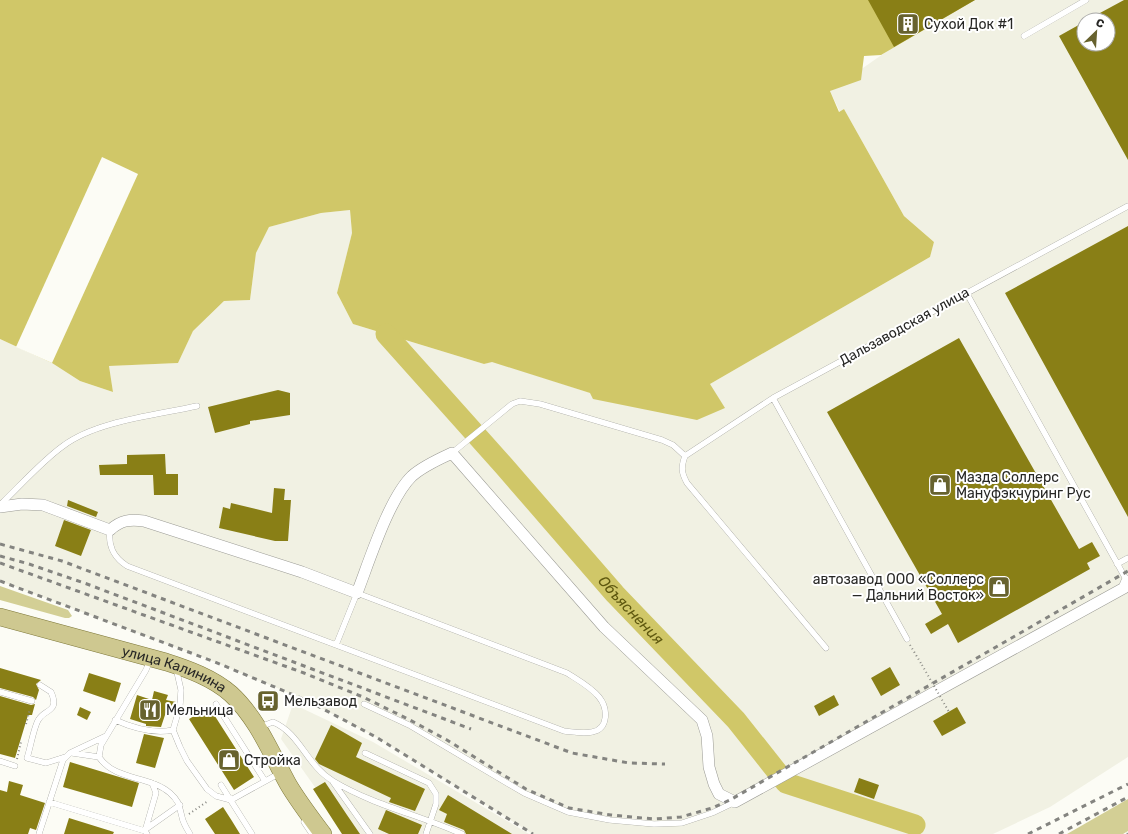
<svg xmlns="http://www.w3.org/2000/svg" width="1128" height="834" font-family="Rubik,sans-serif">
  <rect width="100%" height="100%" fill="#fcfcf5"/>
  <path fill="#f1f1e3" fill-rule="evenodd" d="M868 0H1128V757L1050 807 993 834H533L376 737 308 701 215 662 0 581V339L52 363 80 381 113 392 109 366 178 363 193 331 224 301 250 300 256 253 269 227 321 213 350 210 352 233 337 293 353 324 484 364 492 361 590 393 710 384 930 257 934 242 904 216 844 109 840 112 830 91 893 47ZM1084 20H1108V44H1084Z
    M293 704 373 742 529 834H348L281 739Z"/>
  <path fill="#d3cf95" d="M0 586 68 610 72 616 69 618H65L0 600Z
    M1128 799V831L1123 834H1067Z"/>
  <path fill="#d0c768" d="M0 0H975L881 55 864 56 861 80 830 91 839 112 844 109 904 216 934 242 930 257 710 384 725 408 697 420 593 399 590 393 492 362 484 364 353 324 337 293 352 233 350 210 321 213 269 227 256 253 250 300 224 301 193 331 178 363 109 366 113 392 80 381 52 363 0 339Z"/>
  <path fill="#fcfcf5" d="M102 157 138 174 52 363 16 347Z"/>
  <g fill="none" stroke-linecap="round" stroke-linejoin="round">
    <path stroke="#d0c768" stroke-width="21" id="s1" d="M386 334 504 466 615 594 736 720 786 783 915 825"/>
  </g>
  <path fill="#897f16" d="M868 0H975L894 47Z
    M1124 0H1128V160L1059 36 1084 22V44H1108V20H1087Z
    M1128 226V517L1005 293Z
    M959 338 1079 549 1092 542 1100 556 1087 563 1090 569 958 643 948 624 931 634 925 624 942 614 827 412Z
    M278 390 290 393V415L250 421V424L215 433 208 407Z
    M165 454 166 474H178V495H154L153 475H100L99 465 127 464V455Z
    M274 488 285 489 284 500H291L288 541H275L219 528 223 507 230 509 231 503 272 513Z
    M68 500 98 512 96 517 67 506Z
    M64 520 91 530 81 556 55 546Z
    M890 667 900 685 881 696 871 678Z
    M0 668 41 680 36 684 39 690 36 700 33 697 0 688Z
    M89 673 121 683 115 702 83 691Z
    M154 691 168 695 166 700 176 702 173 711 167 709 161 727 146 726V724L130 719 137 695 152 700Z
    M834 695 839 705 819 716 814 706Z
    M0 696 31 705 35 704 32 715H28L15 758 0 754Z
    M80 707 91 712 87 720 77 715Z
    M957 707 966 723 942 736 933 721Z
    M206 709 208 712 211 710 254 777 234 790 189 719Z
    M331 725 362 743 356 757 425 789 415 811 389 802 391 798 319 764 315 759Z
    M144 734 164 738 155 768 136 763Z
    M70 762 139 783 132 807 63 787Z
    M859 778 879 785 874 799 854 792Z
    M9 781 23 785 20 795 45 803 36 830 30 828 28 834H0V790L7 792Z
    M325 782 347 815 360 834H342L313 789Z
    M448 795 512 834H466L464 830 444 822 447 814 439 810Z
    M223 807 232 821 240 834H215L205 819Z
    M386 810 422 825 418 834H389L378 829Z
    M69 818 114 832 113 834H64Z"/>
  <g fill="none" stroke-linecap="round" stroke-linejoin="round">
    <g stroke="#9a9a94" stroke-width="6">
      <path id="lane" d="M1024 36 1086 0
        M966 292 1127 581
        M773 398 907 639
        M452 453 512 404 520 401 540 404 662 440 673 445 685 456
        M685 456 773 398 1128 206
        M685 456C681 467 681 472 687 483L826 648
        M0 505C19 487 42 461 63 446 96 421 157 415 197 406
        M110 530C108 546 113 557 127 566L564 731C573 732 583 734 592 732 609 729 608 708 599 697 591 687 578 680 567 673L357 593 336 645
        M1117 564 1128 558
        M150 660 146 670 101 745 99 757C115 781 149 775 170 793 180 802 179 806 182 817 183 823 187 829 190 834
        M176 668 181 690 180 706 173 730 180 747 187 761 207 789 216 796 231 800 280 773
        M40 685 51 692C60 712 45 709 39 719 34 725 30 750 27 758L46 763 65 757
        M0 692 32 701
        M216 704 265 781
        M364 704 409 725 524 793 568 812 610 820 654 824 682 823 712 813 735 802
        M115 720C133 728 154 734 173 730
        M260 727 273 722C301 734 306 765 333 781 373 805 419 815 462 834
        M72 753 99 757
        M365 753 429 783 436 794V804L426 834
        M0 761 15 766
        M333 782 370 834
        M221 785 252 834
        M49 802 145 831 147 834
        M304 822 312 834
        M146 829 180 805
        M145 831 156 793 152 783
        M39 834 63 760 70 753 106 736"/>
    </g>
    <g stroke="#9a9a94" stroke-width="12">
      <path id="street" d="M0 507 22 504 43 505 110 530C121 520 130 519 144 521L302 572 357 593C369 562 389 498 412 476 423 466 439 459 452 453L604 627 702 720 707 736 709 767 714 784 719 794 735 802 1124 588 1127 581"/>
    </g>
    <g stroke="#7e783a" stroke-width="18">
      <g id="primary">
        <path id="s2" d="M0 617 166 662C188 669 213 678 231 694 257 718 271 753 288 784 298 801 311 818 323 834"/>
      </g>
    </g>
    <path stroke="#888883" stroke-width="2" stroke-dasharray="1 3" stroke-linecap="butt" d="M910 645 922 665
      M26 724 30 709
      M17 759 21 742
      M189 814 208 801
      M1127 834 1128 833"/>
    <use href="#lane" stroke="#fff" stroke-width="5.5"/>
    <use href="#street" stroke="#fff" stroke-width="11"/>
    <use href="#primary" stroke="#cec890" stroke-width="17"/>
    <path stroke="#848480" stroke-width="3" stroke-dasharray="5 5" stroke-linecap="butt" d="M0 544 62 561 572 753 629 763 665 764
      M0 556 29 564 87 584 471 729
      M0 563 304 673 363 697 410 720 447 740 526 789 569 808 611 815 654 819 681 817 712 808 730 800 1128 571
      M0 581 215 662 308 701 376 737 533 834
      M1028 834 1128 784
      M1059 834 1128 797"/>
    <path stroke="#888883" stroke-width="2" stroke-dasharray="1 3" stroke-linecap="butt" d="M922 665 949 712"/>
  </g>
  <defs>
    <g id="building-square" transform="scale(1.15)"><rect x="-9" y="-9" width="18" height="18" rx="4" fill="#67622e" stroke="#fff"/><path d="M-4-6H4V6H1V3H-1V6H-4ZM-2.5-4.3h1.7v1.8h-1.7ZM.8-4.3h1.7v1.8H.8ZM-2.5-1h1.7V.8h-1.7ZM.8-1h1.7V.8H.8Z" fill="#fff"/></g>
    <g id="shop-square" transform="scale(1.15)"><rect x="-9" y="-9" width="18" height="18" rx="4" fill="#67622e" stroke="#fff"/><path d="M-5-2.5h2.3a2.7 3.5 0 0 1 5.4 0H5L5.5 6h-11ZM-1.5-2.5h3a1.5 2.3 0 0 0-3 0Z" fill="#fff"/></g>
    <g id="bus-square" transform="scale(1.15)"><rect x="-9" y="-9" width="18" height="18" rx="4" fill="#67622e" stroke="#fff"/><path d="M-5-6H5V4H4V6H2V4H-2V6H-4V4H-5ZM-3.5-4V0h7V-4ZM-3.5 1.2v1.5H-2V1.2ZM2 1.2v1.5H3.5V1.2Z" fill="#fff"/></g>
    <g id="restaurant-square" transform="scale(1.15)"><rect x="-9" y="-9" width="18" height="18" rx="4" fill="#67622e" stroke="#fff"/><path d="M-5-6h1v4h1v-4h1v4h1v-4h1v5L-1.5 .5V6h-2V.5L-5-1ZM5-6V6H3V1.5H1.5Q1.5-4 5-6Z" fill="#fff"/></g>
  </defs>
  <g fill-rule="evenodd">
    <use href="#building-square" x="908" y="24"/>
    <use href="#shop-square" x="940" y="485"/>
    <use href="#shop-square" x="999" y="587"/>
    <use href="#bus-square" x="268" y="701"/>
    <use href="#restaurant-square" x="150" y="710"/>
    <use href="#shop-square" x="229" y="760"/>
  </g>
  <g text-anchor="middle" stroke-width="4" stroke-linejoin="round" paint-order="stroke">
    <g font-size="14" fill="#272725" stroke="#fff" text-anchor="start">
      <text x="924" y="29">Сухой Док #1</text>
      <text x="956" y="482">Мазда Соллерс<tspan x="956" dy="16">Мануфэкчуринг Рус</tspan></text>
      <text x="984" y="584" text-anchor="end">автозавод ООО «Соллерс<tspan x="984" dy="16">— Дальний Восток»</tspan></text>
      <text x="284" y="706">Мельзавод</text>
      <text x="166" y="715">Мельница</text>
      <text x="244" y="765">Стройка</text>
    </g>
    <g font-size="14" fill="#272725" stroke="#fff">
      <text transform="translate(904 326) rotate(-29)" y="5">Дальзаводская улица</text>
      <text dy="5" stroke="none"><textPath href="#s2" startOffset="182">улица Калинина</textPath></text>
    </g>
    <g font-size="15" font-style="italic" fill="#5e580f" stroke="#fff">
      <text dy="5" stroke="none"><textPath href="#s1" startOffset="369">Объяснения</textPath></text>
    </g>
  </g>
  <g transform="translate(1096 32) rotate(25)"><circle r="19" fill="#ffffff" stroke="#a9a9a8"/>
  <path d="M0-3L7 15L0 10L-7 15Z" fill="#67622e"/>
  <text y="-6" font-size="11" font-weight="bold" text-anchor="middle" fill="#272725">С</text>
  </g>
</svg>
